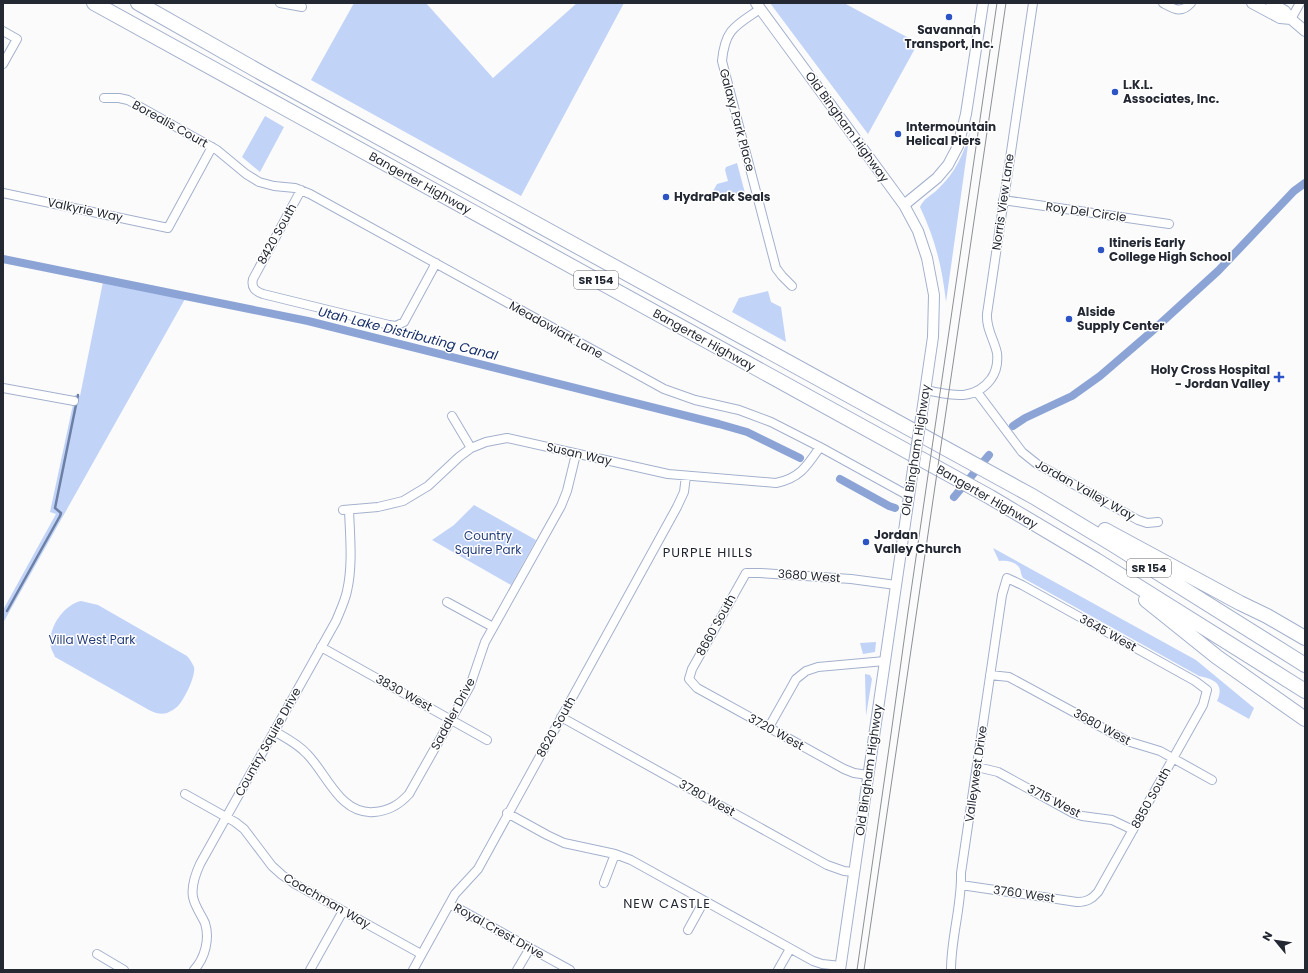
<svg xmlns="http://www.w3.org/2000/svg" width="1308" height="973" font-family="Poppins,sans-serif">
  <rect width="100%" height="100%" fill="#fbfbfb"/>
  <path fill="#c2d3f8" d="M354 3H426L493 78 577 3H624L521 196 311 80Z
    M770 3H844L918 43 868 134Z
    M265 116 284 127 260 172 242 157Z
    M970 131 946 302C942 266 935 239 920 207 923 199 932 195 938 189 955 173 964 154 970 131Z
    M737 163 745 193 719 200V191H718L715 194 712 193 717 184 728 181 725 170 726 167Z
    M103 282 185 299 3 623V610L56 514 50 512 75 395 80 396Z
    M768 291 771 302 781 307 786 342 732 312 739 298Z
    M474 505 536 540 511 585 432 540 454 525Z
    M993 548 1196 660 1254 708 1249 719 1217 701C1225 684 1214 679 1199 676L1023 578C1021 575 1021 572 1020 569 1016 561 1006 560 999 561Z
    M81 601 98 605 187 656C190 659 192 663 194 667 196 676 184 700 178 706 175 709 171 711 167 713 161 715 155 713 149 710L55 657C54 654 52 651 51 648 47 629 63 605 81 601Z
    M876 642 875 652 863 654 860 643Z
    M865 674 870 675 872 679 866 716Z"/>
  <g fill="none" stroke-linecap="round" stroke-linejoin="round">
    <path stroke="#6c7fa4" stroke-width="2.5" d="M7 611 60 516 61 513 55 508 78 395"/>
    <path stroke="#8ca4d5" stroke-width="8" d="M3 259 308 321 719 424 747 432 800 458
      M1013 426 1025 418 1072 396 1100 376 1150 333 1218 271 1294 191 1305 183
      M840 479 889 506 895 508
      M954 497 989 455"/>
    <g stroke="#a4b1cd" stroke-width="10">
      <path id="minor" d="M280 3 302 7
        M1163 3C1174 9 1181 14 1191 3
        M760 9C735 26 725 29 722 61L776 268 782 276 792 286
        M1291 19 1300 3
        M3 31 17 39 3 64
        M104 98H119L128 100 217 150 246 174 259 182 274 186 295 188 310 194 664 389 695 400 739 410 771 422 820 447 909 496
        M301 190 253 279C251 288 255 291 263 294L389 325 396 326 404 322 436 263
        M3 193 168 228 212 147
        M1003 200 1169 224
        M3 388 74 401
        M925 390C949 394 973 403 991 379 996 372 998 362 997 353 994 339 986 329 987 314L1033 3
        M977 392 1022 452 1037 464 1138 520 1147 523 1158 522
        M452 416 471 448
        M343 510 378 507 403 501 428 486 459 457 471 448 486 442 507 438 668 474 776 483C800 478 807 466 820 447
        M447 602 493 627
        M321 647 487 740
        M990 675 1009 677 1127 741 1160 751 1212 780
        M561 717 827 865 844 871 854 872
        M769 727 791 688 796 679 806 671 818 667 885 661
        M274 731C286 738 298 744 307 754 327 774 340 815 374 812 389 811 399 805 409 794L470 686 485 642 561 506 567 491 576 454
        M977 767 998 772 1073 813 1082 816 1112 820 1133 830
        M868 775 854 773 844 769 697 688 689 679 692 669 746 573H760L851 579 896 585
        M185 794 235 822 244 829 272 866 282 875 295 884 421 954
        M507 813 547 835 564 843 615 854 631 860 813 961 822 964 841 966
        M604 883 615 854
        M450 904 570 970
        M688 930 704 901
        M97 954 124 970
        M194 970C205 958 210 939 205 923 201 914 195 907 193 897 191 886 195 875 200 864L336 621C340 611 345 601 347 591 353 565 350 536 349 510
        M310 970 343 911
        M413 970 455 894 478 869 677 507 684 492 686 476
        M517 970 530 948
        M778 970 790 949
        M951 970C951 937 962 905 961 873L1002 595 1007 578 1022 585 1195 681 1207 690 1203 705 1098 892C1092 899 1087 902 1077 902L961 885"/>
    </g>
    <g stroke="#a4b1cd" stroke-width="12">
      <path id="tertiary" d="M756 3 904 205 918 231 927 258 934 295 933 337 922 412
        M1252 3 1280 18 1291 19
        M1271 3 1285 11 1291 19 1305 31
        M904 205 937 178 948 165 958 146 966 114 983 3
        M840 970 913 469"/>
    </g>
    <g stroke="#a4b1cd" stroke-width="16">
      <path id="motorway" d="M94 3 990 497 1096 560 1305 691
        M138 3 265 75 1034 497 1112 544 1305 665
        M1105 530 1240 603 1267 616 1305 638
        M1146 600 1217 657 1305 719"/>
    </g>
    <use href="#minor" stroke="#fff" stroke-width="8"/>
    <use href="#tertiary" stroke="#fff" stroke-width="10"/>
    <use href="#motorway" stroke="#fff" stroke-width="14"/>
    <path stroke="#8d9095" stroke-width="1" d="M857 970 891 734 908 612 997 3
      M864 970 1006 3"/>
    <g stroke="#a4b1cd" stroke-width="12" stroke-linecap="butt">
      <path id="tertiary-bridge" d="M913 469 922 412"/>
    </g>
    <use href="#tertiary-bridge" stroke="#fff" stroke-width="10"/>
  </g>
  <g fill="#2c54c4" stroke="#fff" stroke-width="1.5">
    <circle cx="949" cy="17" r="4"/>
    <circle cx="1115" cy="92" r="4"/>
    <circle cx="898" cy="134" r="4"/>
    <circle cx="666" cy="197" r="4"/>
    <circle cx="1101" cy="250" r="4"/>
    <circle cx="1069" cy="319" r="4"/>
    <path d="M1277 371h4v4h4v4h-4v4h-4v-4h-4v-4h4z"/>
    <circle cx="866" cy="542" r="4"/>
  </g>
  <g text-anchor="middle" stroke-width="3" stroke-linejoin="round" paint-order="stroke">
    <g fill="#fff" stroke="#656870" stroke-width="1">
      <rect x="574" y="271" width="44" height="18" rx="3"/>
      <rect x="1127" y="559" width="44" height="18" rx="3"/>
    </g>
    <g font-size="11" font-weight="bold" fill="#232833">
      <text x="596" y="284">SR 154</text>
      <text x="1149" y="572">SR 154</text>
    </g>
    <g font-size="12" font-weight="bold" fill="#232833" stroke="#fff" text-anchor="start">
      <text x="949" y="34" text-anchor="middle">Savannah<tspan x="949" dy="14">Transport, Inc.</tspan></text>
      <text x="1123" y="89">L.K.L.<tspan x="1123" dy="14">Associates, Inc.</tspan></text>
      <text x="906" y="131">Intermountain<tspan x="906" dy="14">Helical Piers</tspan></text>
      <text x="674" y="201">HydraPak Seals</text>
      <text x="1109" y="247">Itineris Early<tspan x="1109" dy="14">College High School</tspan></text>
      <text x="1077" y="316">Alside<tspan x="1077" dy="14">Supply Center</tspan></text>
      <text x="1270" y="374" text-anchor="end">Holy Cross Hospital<tspan x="1270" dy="14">- Jordan Valley</tspan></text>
      <text x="874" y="539">Jordan<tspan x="874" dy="14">Valley Church</tspan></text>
    </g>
    <g font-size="12" fill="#232833" stroke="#fff">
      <text transform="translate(737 120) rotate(75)" y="4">Galaxy Park Place</text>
      <text transform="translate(170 124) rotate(29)" y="4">Borealis Court</text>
      <text transform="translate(847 127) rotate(54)" y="4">Old Bingham Highway</text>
      <text transform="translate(420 183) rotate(29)" y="4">Bangerter Highway</text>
      <text transform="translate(1003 202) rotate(-82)" y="4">Norris View Lane</text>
      <text transform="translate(85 210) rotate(12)" y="4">Valkyrie Way</text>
      <text transform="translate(1086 212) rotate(8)" y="4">Roy Del Circle</text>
      <text transform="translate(277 234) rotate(-61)" y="4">8420 South</text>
      <text transform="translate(556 330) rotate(29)" y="4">Meadowlark Lane</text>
      <text transform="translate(704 340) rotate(29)" y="4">Bangerter Highway</text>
      <text transform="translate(916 450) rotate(-81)" y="4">Old Bingham Highway</text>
      <text transform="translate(579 454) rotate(13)" y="4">Susan Way</text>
      <text transform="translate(1085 490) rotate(29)" y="4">Jordan Valley Way</text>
      <text transform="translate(987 497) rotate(30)" y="4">Bangerter Highway</text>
      <text transform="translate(809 576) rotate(4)" y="4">3680 West</text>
      <text transform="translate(716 625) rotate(-61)" y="4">8660 South</text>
      <text transform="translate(1108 633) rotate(29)" y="4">3645 West</text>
      <text transform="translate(404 693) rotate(29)" y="4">3830 West</text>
      <text transform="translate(453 714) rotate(-62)" y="4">Saddler Drive</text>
      <text transform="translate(556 727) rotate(-61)" y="4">8620 South</text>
      <text transform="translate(1102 727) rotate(28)" y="4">3680 West</text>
      <text transform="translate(776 732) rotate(29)" y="4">3720 West</text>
      <text transform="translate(268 742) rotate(-61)" y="4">Country Squire Drive</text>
      <text transform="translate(869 770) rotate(-82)" y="4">Old Bingham Highway</text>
      <text transform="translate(976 774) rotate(-82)" y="4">Valleywest Drive</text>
      <text transform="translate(707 798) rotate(29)" y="4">3780 West</text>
      <text transform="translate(1151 798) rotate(-61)" y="4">8850 South</text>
      <text transform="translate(1054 801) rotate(27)" y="4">3715 West</text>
      <text transform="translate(1024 894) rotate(8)" y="4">3760 West</text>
      <text transform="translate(327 901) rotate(30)" y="4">Coachman Way</text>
      <text transform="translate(499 931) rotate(29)" y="4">Royal Crest Drive</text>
    </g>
    <g font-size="12" fill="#263e7b" stroke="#fff">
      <text x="488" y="540">Country<tspan x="488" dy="14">Squire Park</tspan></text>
      <text x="92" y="644">Villa West Park</text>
    </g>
    <g font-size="13" font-style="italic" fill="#172e69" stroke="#fff">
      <text transform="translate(408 333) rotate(14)" y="5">Utah Lake Distributing Canal</text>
    </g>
    <g font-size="13" letter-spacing="1" fill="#232833" stroke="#fff">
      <text x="708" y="557">PURPLE HILLS</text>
      <text x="667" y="908">NEW CASTLE</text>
    </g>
  </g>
  <rect width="1308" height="973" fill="none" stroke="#232833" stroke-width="8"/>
  <g transform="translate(1276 941) rotate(299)" stroke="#ffffff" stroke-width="3" paint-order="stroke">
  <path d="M0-3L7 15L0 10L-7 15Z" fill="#232833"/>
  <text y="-6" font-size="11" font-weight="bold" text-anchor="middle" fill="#232833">N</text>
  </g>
</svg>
